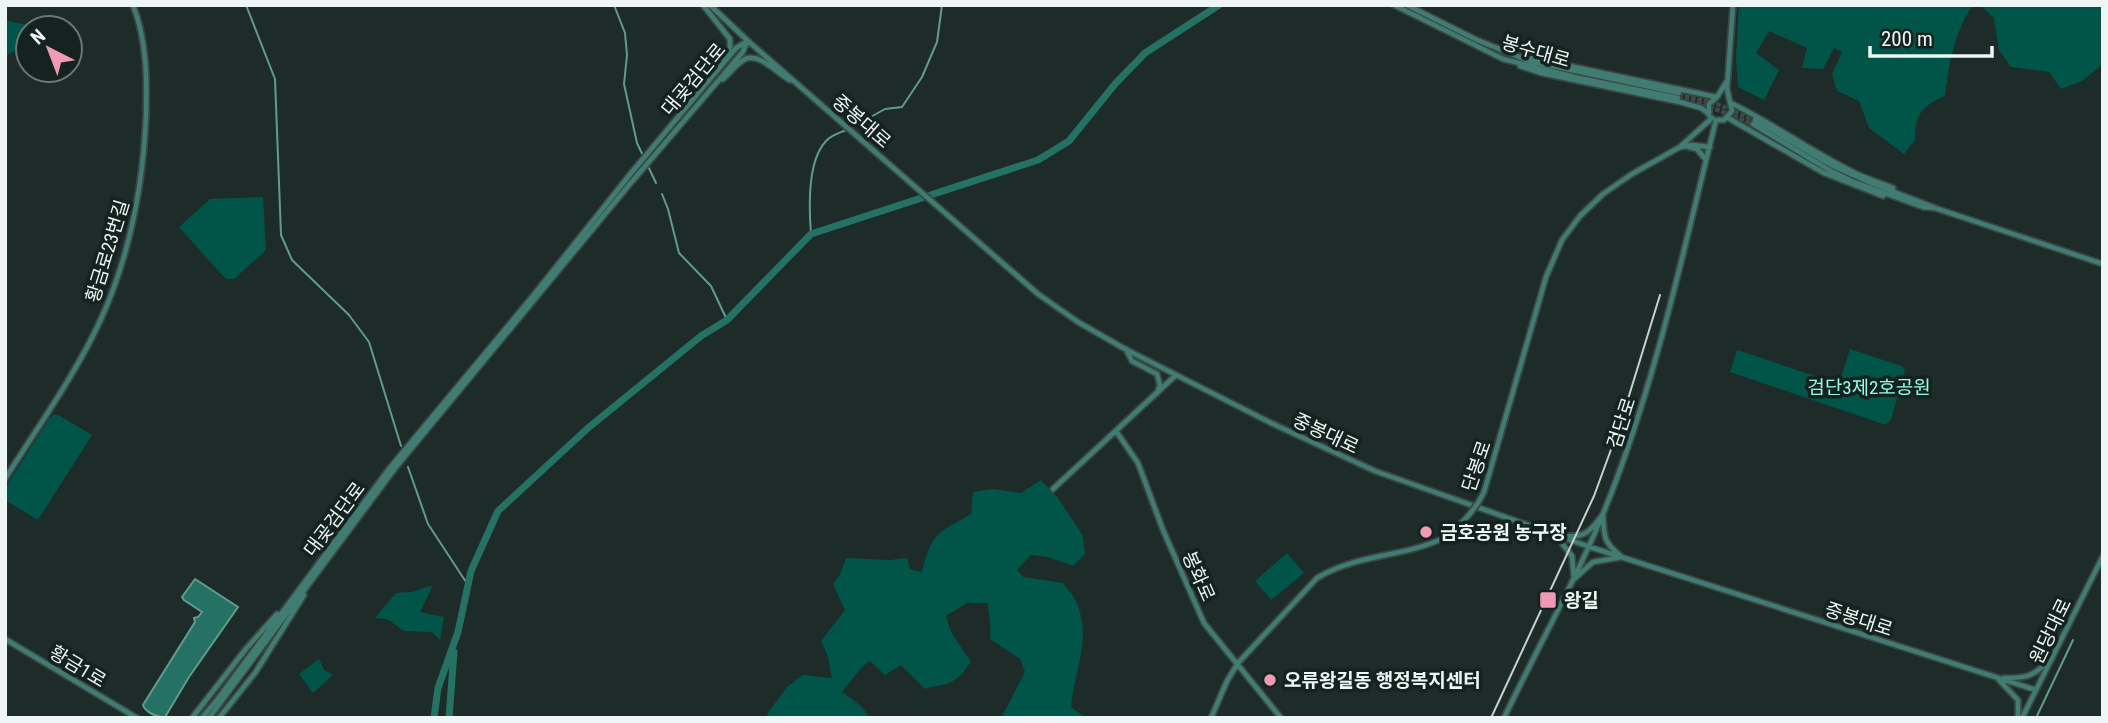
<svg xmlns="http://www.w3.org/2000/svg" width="2108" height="723" font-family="'Roboto Condensed','Noto Sans KR',sans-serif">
  <rect width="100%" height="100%" fill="#1d2c29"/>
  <path fill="#015448" d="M1739 5H1973C1954 33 1949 63 1945 96 1922 106 1915 114 1915 140L1904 154 1869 128 1859 101 1837 91 1832 74 1842 52 1834 48 1823 69 1802 68 1807 48 1769 31 1756 53 1779 70 1764 100 1738 87 1736 58Z
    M1980 5H2103V64L2082 81 2061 89 2049 72 2011 67 1999 50 1994 18Z
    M5 20 22 24H31L21 35 22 39 28 41V51H15L5 56Z
    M263 197 266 249 262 254 234 279H227L222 275 179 227 210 199Z
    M1850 349 1901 366 1905 370 1891 419 1887 424H1883L1730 372 1737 350 1839 384Z
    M54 414 60 416 92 435 38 520 5 500V488L49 419Z
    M1041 480 1058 498 1083 536 1085 554 1073 566 1048 557 1031 555 1017 570 1023 577 1063 583C1068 590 1075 597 1078 606 1091 642 1074 671 1071 707L1086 718H1001L1025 672 1020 659 990 639C992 626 988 615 988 603H967L946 616 951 632 971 662C965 670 959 679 949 683 942 686 933 686 925 689L901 665 885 675 870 661 862 667 842 692C852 699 864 706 869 718H769L767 714 787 687 803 675 832 678 828 657 821 641 845 610 833 584 840 575 846 558 890 560 907 558 910 569 922 572C925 559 930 540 941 532 950 525 962 520 971 514L973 492 992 489 1021 493Z
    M1287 553 1304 573 1271 600 1255 581Z
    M433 585 420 612 444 617 440 640 432 632 404 631 387 619 375 618 396 593 411 592Z
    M319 659 324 670 333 675 313 693 299 674Z"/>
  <path fill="#257264" stroke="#619a8f" stroke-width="2" d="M195 579 238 607 189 677 165 717C158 718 145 712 143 705L195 622 194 618 198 617 202 612 184 600 182 597Z"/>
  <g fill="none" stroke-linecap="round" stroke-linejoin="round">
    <path stroke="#619a8f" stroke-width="2" d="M246 5 275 79 281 235 292 260 349 315 369 342 401 446
      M614 5 625 33 627 55 624 84 637 143 656 183
      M851 128 885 109 902 107 922 77 937 42 942 5
      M662 194 668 209 679 253 711 286 727 320
      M811 234C809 209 807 161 826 141 831 135 840 133 846 130
      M408 467 428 524 468 585
      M2036 718 2073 640"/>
    <path stroke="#257264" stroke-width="7" d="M434 718 438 688 458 632 471 571 498 511 588 428 701 336 727 320 811 234 1038 160 1069 141 1115 84 1145 53 1219 5
      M449 718 454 652"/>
    <path stroke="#3c4a47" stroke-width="4.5" stroke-dasharray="4.5 2" stroke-linecap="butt" d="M1679 93 1717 104 1755 120
      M1678 98 1700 103 1753 124"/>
    <g stroke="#3a4644" stroke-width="8">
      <path id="secondary" d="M703 5 730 39V47L723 59
        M710 5 748 41 1038 294 1078 322 1125 349 1271 423 1375 471 1590 547 2036 690
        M1394 5 1503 59 1579 78 1678 98
        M1407 5 1477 40 1529 61 1679 93
        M1522 56 1716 97
        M1520 66 1541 73 1680 102 1701 108 1709 114
        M723 79C730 73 736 64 745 59 759 52 778 74 790 80
        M1731 103C1774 124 1813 153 1857 174 1868 179 1881 183 1893 188
        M1709 115V104L1717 97 1727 81
        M1728 118 1824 173 1883 196
        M1716 120H1724L1732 111 1727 89 1733 5
        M1755 120 1833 166 1871 183 1938 209 2103 264
        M1753 124 1831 171 1854 182 1923 207 1934 208
        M1681 147 1692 145 1710 147
        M1689 147 1697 149 1706 160
        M1126 349 1132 361 1157 374 1160 385 1157 393
        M1116 431 1138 463 1163 530 1204 623 1281 718
        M5 479C37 428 76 374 101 319 130 255 143 185 146 116 147 79 147 41 133 5
        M1053 489 1176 375
        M1484 492 1546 277 1562 240 1580 216 1603 194 1632 174 1680 147 1712 118
        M1603 514C1604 537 1603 542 1622 557L1593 562 1574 579 1572 556 1556 536C1583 537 1587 537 1603 514Z
        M5 639 137 718
        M2004 678C2026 678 2033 677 2048 661
        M1999 680 2018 700V718
        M192 718 245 650 277 614
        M202 718 217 700 389 469 533 296 632 172 736 48 748 41
        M209 718 396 467 629 185 742 53 747 43
        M219 718 255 673 304 595
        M1211 718 1227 681 1238 663 1317 578C1356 554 1404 557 1444 538
        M1504 718C1542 638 1587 561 1617 478 1660 362 1686 240 1716 120
        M2022 718 2103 556"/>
    </g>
    <use href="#secondary" stroke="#407c72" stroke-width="4.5"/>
    <path stroke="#c6d0ce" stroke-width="2" d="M1491 718 1594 496 1620 425 1660 295"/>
    <g stroke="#3a4644" stroke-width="8" stroke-linecap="butt">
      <path id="secondary-bridge" d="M1444 538C1460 526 1475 511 1484 492"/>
    </g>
    <use href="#secondary-bridge" stroke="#407c72" stroke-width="4.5"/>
  </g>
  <g fill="#f09ab6" stroke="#14231f" stroke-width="2.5">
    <circle cx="1426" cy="532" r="7"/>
    <rect x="1539" y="591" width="18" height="18" rx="3.5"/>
    <circle cx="1270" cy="680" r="7"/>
  </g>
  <g text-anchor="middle" stroke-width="7" stroke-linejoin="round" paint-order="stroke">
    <g font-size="19" fill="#edf6f4" stroke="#14231f">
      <text transform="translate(1536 51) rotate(16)" y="7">봉수대로</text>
      <text transform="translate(693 79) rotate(-50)" y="7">대곶검단로</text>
      <text transform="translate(862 121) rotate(41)" y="7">중봉대로</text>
      <text transform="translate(107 251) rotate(-73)" y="7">황금로23번길</text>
      <text transform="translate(1621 423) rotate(-72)" y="7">검단로</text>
      <text transform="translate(1326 433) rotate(25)" y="7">중봉대로</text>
      <text transform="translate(1476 466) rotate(-71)" y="7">단봉로</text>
      <text transform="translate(334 519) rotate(-53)" y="7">대곶검단로</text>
      <text transform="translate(1199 576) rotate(66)" y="7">봉화로</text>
      <text transform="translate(1859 619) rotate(18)" y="7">중봉대로</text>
      <text transform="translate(2050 631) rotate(-64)" y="7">원당대로</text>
      <text transform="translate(78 666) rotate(31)" y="7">황금1로</text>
    </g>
    <g font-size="19" fill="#94fae5" stroke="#14231f">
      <text x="1869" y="394">검단3제2호공원</text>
    </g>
    <g font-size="19" font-weight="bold" fill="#edf6f4" stroke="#14231f" text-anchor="start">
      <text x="1440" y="539">금호공원 농구장</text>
      <text x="1564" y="607">왕길</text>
      <text x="1284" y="687">오류왕길동 행정복지센터</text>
    </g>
  </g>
  <rect width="2108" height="723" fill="none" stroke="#edf6f4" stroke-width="14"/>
  <g transform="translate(49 49) rotate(318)"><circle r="33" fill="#14231f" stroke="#6b7774" stroke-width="2"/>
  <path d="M0-5L12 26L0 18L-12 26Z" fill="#f09ab6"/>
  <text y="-10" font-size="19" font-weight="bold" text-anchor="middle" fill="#edf6f4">N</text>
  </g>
  <path d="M1870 46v10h122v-10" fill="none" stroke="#edf6f4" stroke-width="3.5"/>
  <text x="1881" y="46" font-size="21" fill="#edf6f4" stroke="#14231f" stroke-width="5" paint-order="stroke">200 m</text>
</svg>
